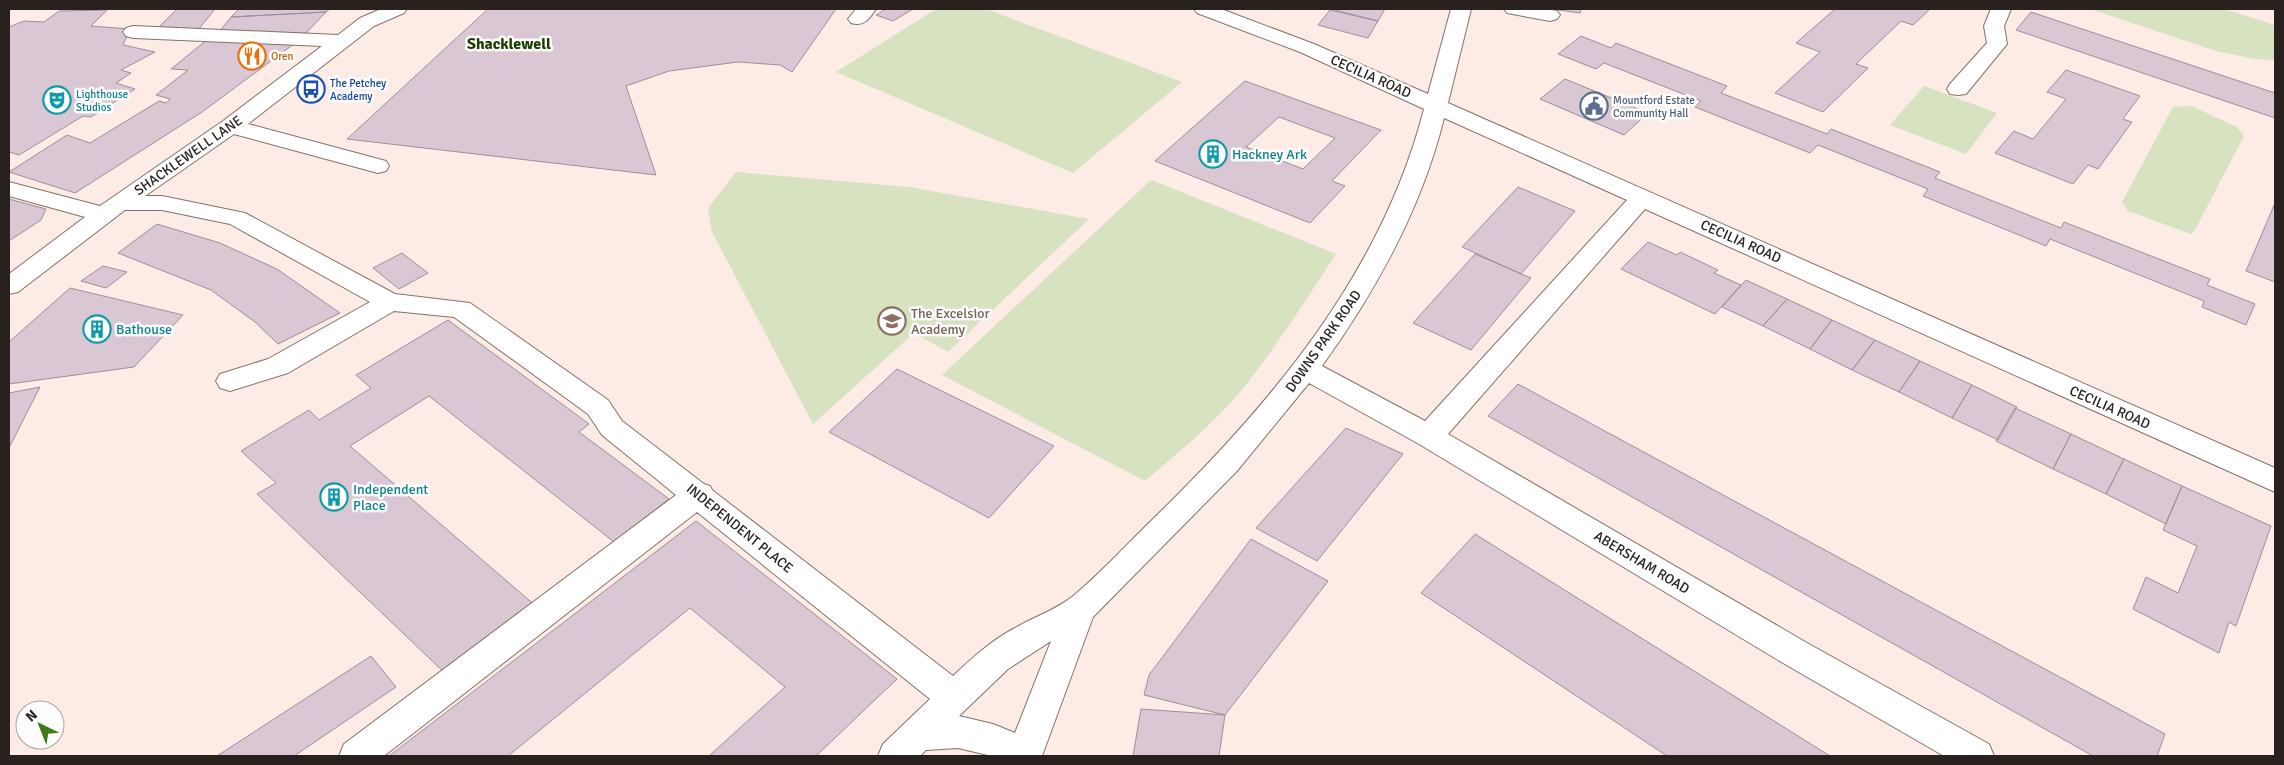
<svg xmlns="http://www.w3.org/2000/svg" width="2284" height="765" font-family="Signika,sans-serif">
  <rect width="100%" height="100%" fill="#fdece5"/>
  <path fill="#d6e2c0" d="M936 9H986L1182 82 1073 173 836 72Z
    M2090 9H2224L2275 25V60L2255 59 2216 51Z
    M1924 86 1997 113 1966 154 1890 125Z
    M2191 106 2237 127 2244 136 2196 228 2191 234 2128 211 2122 202 2173 107Z
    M736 172 909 187 1089 219 948 352 914 333 813 424 712 232 708 208Z
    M1151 180 1336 254C1306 300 1275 349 1240 392 1212 425 1178 453 1145 481L942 375Z"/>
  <path fill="#d9c7d4" stroke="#9f8e9a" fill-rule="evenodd" d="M177 9H215L198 30 158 28Z
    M239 9H330L326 12 231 17Z
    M488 9H836L792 72 780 65 738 62 669 71 626 86 656 175 347 139Z
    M886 9H913L893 21 876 15Z
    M1331 9H1385L1378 21Z
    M1551 9H1581L1580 13Z
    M1835 9H1930L1913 25 1901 21 1856 64 1868 68 1823 112 1775 93 1820 52 1796 43Z
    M107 10 91 26 130 29 123 45 155 52 121 70 131 73 116 83 135 89 91 117 83 116 19 155 9 152V27L24 21 44 22 59 11Z
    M1330 10 1378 21 1368 38 1318 25Z
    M326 12 305 34 219 32 231 17Z
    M2031 12 2275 93V118L2016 30Z
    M1581 36 1611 48 1616 43 1727 86 1721 93 1827 134 1831 129 1940 172 1935 178 2061 228 2064 222 2210 279 2207 285 2255 304 2246 325 2202 307 2204 301 2050 239 2046 246 1923 196 1928 189 1818 145 1810 153 1695 107 1701 101 1604 63 1596 69 1558 54Z
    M208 39 294 44 202 112 75 193 9 172 67 135 90 143 159 101 166 103 170 99 156 95 188 70 171 69Z
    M2066 70 2140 96 2123 119 2132 122 2098 169 2088 165 2073 184 1995 153 2014 131 2033 139 2066 99 2047 92Z
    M1565 79 1648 113 1624 135 1540 99Z
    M1245 81 1381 130 1332 181 1345 186 1310 223 1155 161ZM1279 117 1335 138 1303 169 1246 147Z
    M1518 187 1575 211 1521 274 1462 247Z
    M9 199 46 209 41 220 9 241Z
    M2275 203V282L2246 271Z
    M157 224 220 243 277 269 340 313 278 344 255 322 211 290 118 253Z
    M1648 242 1677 255 1680 252 1718 270 1714 273 1741 285 1715 314 1621 269Z
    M402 253 428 273 399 289 373 268Z
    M1475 254 1531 278 1471 350 1413 323Z
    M103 266 127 272 106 288 81 281Z
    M1746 280 1787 299 1763 326 1722 307Z
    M70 288 183 315 134 367 9 384V342Z
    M1787 299 1832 320 1810 349 1763 326Z
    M448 320 589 424 579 432 669 499 614 542 429 396 350 446 537 607 448 676 257 494 276 483 241 451 309 410 319 420 371 388 356 375Z
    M1832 320 1875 340 1852 370 1810 349Z
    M1875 340 1920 361 1899 392 1852 370Z
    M1920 361 1972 385 1952 418 1899 392Z
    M897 369 1054 446 989 518 829 432Z
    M1518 384 2165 734 2157 756H2093L1488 416Z
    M1972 385 2017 407 1998 440 1952 418Z
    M40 387 9 448V393Z
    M2015 408 2071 434 2053 469 1996 441Z
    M1346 428 1403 454 1317 561 1256 528Z
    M2071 434 2124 459 2106 494 2053 469Z
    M2124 459 2182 486 2166 524 2106 494Z
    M2182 486 2271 526 2236 626 2229 622 2219 653 2133 609 2146 577 2178 593 2197 546 2163 530Z
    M696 521 897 679 816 756H709L785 687 690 608 508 756H389Z
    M1475 534 1830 756H1667L1421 593Z
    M1251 539 1328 581 1225 715 1144 695 1149 675Z
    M371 656 396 687 294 756H217Z
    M1141 709 1225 715 1219 756H1133Z"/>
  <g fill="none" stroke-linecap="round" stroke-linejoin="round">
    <g stroke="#84716a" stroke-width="2">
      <path id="minor" d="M381 9H407L404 13 374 26 248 124 386 161 389 166 386 171 378 173 234 134 145 196H162L245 213 395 294 470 303 608 400 622 421 704 484 710 486 712 490 953 676C972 658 992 640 1015 628 1034 617 1055 610 1072 597 1101 573 1127 544 1154 518 1273 402 1382 272 1424 109L1300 52 1197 13 1194 9H1221L1314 44 1428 94 1451 9H1471L1448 103 2275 468V492L1645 209 1448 434 1807 643 1989 744 1994 756H1944L1783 663 1419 444 1309 383 1237 471 1093 617 1042 756H992L958 748 926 750 920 756H878L883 744 930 699 697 512 384 756H339L344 744 676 495 602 435 588 414 454 317 394 311 288 373 230 391 220 388 216 381 220 374 268 359 370 302 230 224 162 210H125L18 292 9 294V274L85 217 9 196V182L100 206 223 121 322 46 133 38 126 36 123 32 126 28 133 26 338 35 360 18ZM1444 118 1627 200 1425 421 1322 366C1376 291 1422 208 1444 118ZM1051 641 1015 733 993 724 959 716 1008 669Z
        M856 9H876C869 19 864 27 851 23L848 19Z
        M1504 9H1548L1557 11 1560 15 1557 19 1550 21 1507 13Z
        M1991 9H2011L2004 26 2007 44 1966 94 1958 95 1950 94 1947 89 1950 84 1987 43 1984 26Z"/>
    </g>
    <use href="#minor" fill="#fff" fill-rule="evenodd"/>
  </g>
  <defs>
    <g id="restaurant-ring" transform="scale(1.4375)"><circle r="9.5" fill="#fdfdfd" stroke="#e8710a" stroke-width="1.5"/><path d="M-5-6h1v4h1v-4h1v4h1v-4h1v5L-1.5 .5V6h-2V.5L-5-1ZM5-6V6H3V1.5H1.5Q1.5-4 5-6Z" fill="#e8710a"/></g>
    <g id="bus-ring" transform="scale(1.4375)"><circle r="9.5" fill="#fdfdfd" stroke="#1a4fb4" stroke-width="1.5"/><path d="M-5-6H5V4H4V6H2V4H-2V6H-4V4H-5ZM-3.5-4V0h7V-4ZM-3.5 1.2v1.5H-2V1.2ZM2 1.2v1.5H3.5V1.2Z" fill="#1a4fb4"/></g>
    <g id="theatre-ring" transform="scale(1.4375)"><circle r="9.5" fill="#fdfdfd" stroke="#0f9aa8" stroke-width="1.5"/><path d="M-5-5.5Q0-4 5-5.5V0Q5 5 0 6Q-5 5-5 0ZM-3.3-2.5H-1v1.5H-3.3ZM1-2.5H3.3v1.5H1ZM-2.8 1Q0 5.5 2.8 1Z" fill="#0f9aa8"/></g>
    <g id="civic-ring" transform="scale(1.4375)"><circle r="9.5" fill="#fdfdfd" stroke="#5c6f8a" stroke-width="1.5"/><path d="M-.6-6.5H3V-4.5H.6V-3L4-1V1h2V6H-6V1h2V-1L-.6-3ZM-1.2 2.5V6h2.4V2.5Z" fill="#5c6f8a"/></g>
    <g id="building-ring" transform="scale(1.4375)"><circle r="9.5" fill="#fdfdfd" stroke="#0f9aa8" stroke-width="1.5"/><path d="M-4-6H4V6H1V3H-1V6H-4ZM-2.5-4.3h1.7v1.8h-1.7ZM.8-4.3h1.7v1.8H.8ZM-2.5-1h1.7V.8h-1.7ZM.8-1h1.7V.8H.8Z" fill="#0f9aa8"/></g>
    <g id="school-ring" transform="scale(1.4375)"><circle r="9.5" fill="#fdfdfd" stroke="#8d6e63" stroke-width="1.5"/><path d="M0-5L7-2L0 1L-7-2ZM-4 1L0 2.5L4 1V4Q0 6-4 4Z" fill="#8d6e63"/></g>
  </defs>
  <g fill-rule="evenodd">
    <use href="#restaurant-ring" x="252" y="56"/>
    <use href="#bus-ring" x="311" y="89"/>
    <use href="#theatre-ring" x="57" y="100"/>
    <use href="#civic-ring" x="1594" y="106"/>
    <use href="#building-ring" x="1213" y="154"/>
    <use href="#school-ring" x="892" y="321"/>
    <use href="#building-ring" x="97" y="329"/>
    <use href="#building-ring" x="334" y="497"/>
  </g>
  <g text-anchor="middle" stroke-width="5" stroke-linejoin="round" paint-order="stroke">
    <g font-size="11" fill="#c56008" stroke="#fdfdfd" text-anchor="start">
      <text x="271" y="60">Oren</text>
    </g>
    <g font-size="11" fill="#164399" stroke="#fdfdfd" text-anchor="start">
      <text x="330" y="87">The Petchey<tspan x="330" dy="13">Academy</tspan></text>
    </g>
    <g font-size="11" fill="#0d838f" stroke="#fdfdfd" text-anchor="start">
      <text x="76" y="98">Lighthouse<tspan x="76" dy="13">Studios</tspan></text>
    </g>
    <g font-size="11" fill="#4e5e75" stroke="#fdfdfd" text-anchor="start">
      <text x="1613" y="104">Mountford Estate<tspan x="1613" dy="13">Community Hall</tspan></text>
    </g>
    <g font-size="14" fill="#29211e" stroke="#fdfdfd">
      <text transform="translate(1371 76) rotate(24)" y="5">CECILIA ROAD</text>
      <text transform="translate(188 155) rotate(-35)" y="5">SHACKLEWELL LANE</text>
      <text transform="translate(1741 241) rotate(24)" y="5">CECILIA ROAD</text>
      <text transform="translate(1323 341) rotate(-55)" y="5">DOWNS PARK ROAD</text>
      <text transform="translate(2110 407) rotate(24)" y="5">CECILIA ROAD</text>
      <text transform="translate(740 528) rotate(39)" y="5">INDEPENDENT PLACE</text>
      <text transform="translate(1642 562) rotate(31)" y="5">ABERSHAM ROAD</text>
    </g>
    <g font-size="14" fill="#0d838f" stroke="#fdfdfd" text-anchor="start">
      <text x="1232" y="159">Hackney Ark</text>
      <text x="116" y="334">Bathouse</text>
      <text x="353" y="494">Independent<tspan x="353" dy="16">Place</tspan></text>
    </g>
    <g font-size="14" fill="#785e54" stroke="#fdfdfd" text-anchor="start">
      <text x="911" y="318">The Excelsior<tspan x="911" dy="16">Academy</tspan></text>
    </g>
    <g font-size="16" font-weight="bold" fill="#193f00" stroke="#fdfdfd">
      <text x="509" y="49">Shacklewell</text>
    </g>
  </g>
  <rect width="2284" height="765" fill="none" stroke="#29211e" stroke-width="20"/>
  <g transform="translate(40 725) rotate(317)"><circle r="24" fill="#fdfdfd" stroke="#a8a5a4"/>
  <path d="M0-4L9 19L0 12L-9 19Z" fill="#3f7b16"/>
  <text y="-8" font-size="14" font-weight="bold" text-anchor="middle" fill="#29211e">N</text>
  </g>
</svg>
